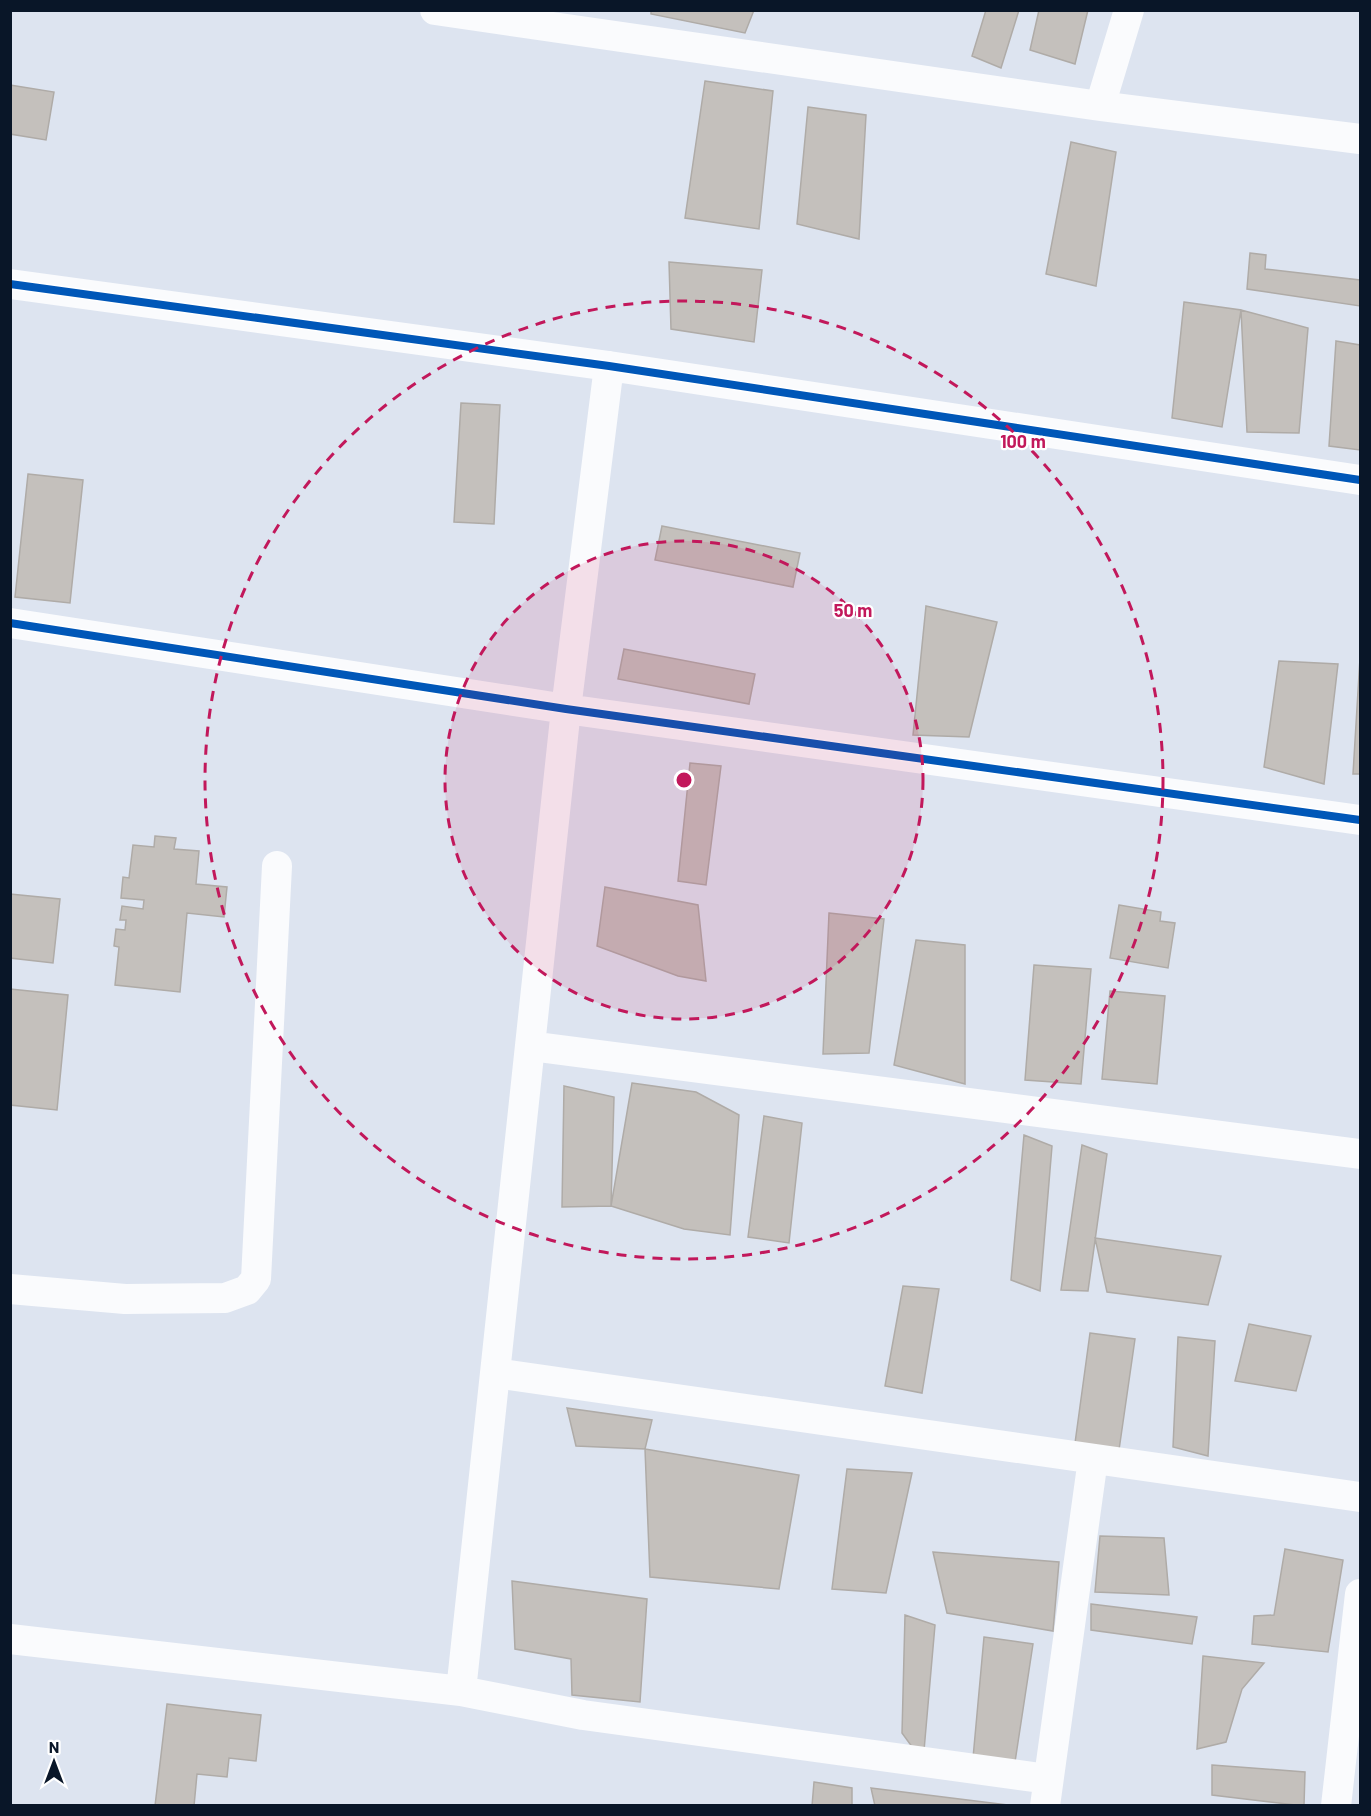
<svg xmlns="http://www.w3.org/2000/svg" width="1371" height="1816" font-family="Barlow,sans-serif">
  <rect width="100%" height="100%" fill="#dde4f0"/>
  <path fill="#c4c0bc" stroke="#afaba7" stroke-width="1.5" d="M651 10H754L745 33 651 14Z
    M986 10H1019L1001 68 972 56Z
    M1039 10H1088L1075 64 1030 50Z
    M705 81 773 91 759 229 685 218Z
    M10 85 54 92 46 140 10 134Z
    M808 107 866 115 859 239 797 224Z
    M1071 142 1116 152 1096 286 1046 274Z
    M1250 253 1266 255 1265 269 1360 280V306L1247 289Z
    M669 262 762 270 754 342 671 329Z
    M1184 302 1241 310 1222 427 1172 418Z
    M1241 310 1308 328 1299 433 1247 432Z
    M1336 341 1360 345V450L1329 446Z
    M461 403 500 405 494 524 454 522Z
    M28 474 83 480 70 603 15 597Z
    M662 526 800 553 793 587 655 560Z
    M926 606 997 622 969 737 913 735Z
    M624 649 755 674 749 704 618 679Z
    M1360 658V774H1353Z
    M1279 661 1338 664 1324 784 1264 767Z
    M690 763 721 766 706 885 678 881Z
    M155 836 176 838 174 849 199 851 196 884 227 887 224 917 187 913 180 992 115 985 119 947 114 946 116 929 125 930 126 920H120L122 906 143 909 144 900 121 898 123 877 129 878 133 845 154 847Z
    M605 887 698 905 706 981 678 976 597 946Z
    M10 894 60 899 53 963 10 958Z
    M1119 905 1161 912 1160 921 1175 923 1168 968 1110 958Z
    M829 913 884 919 869 1053 823 1054Z
    M916 940 965 945V1084L894 1065Z
    M1034 965 1091 969 1081 1084 1025 1080Z
    M10 989 68 995 57 1110 10 1105Z
    M1110 991 1165 996 1157 1084 1102 1079Z
    M632 1083 696 1092 739 1115 730 1235 684 1229 611 1206Z
    M564 1086 614 1097 611 1206 562 1207Z
    M764 1116 802 1123 789 1243 748 1237Z
    M1024 1135 1052 1146 1040 1291 1011 1280Z
    M1082 1145 1107 1154 1088 1291 1061 1290Z
    M1095 1238 1221 1256 1208 1305 1107 1292Z
    M903 1286 939 1289 922 1393 885 1386Z
    M1249 1324 1311 1336 1296 1391 1235 1381Z
    M1090 1333 1135 1339 1119 1450 1075 1443Z
    M1178 1337 1215 1341 1208 1456 1173 1447Z
    M567 1408 652 1420 645 1449 576 1446Z
    M645 1449 799 1475 779 1589 650 1577Z
    M847 1469 912 1473 886 1593 832 1589Z
    M1100 1536 1164 1538 1169 1595 1095 1592Z
    M1285 1549 1343 1560 1328 1652 1252 1644 1254 1616 1274 1615Z
    M933 1552 1059 1562 1053 1631 947 1613Z
    M512 1581 647 1599 640 1702 572 1695 571 1659 515 1649Z
    M1091 1604 1197 1617 1192 1644 1091 1630Z
    M905 1615 935 1625 923 1762 902 1733Z
    M984 1637 1033 1644 1013 1775 972 1769Z
    M1203 1656 1264 1663 1242 1689 1226 1742 1197 1749Z
    M167 1704 261 1715 256 1761 229 1758 227 1777 197 1774 194 1806H155Z
    M1212 1765 1305 1772 1304 1806 1212 1795Z
    M814 1782 852 1788V1806H812Z
    M871 1788 1016 1806H875Z"/>
  <g fill="none" stroke-linecap="round" stroke-linejoin="round">
    <path stroke="#fafbfd" stroke-width="30" d="M435 10 1100 106 1360 139
      M1100 106 1129 10
      M10 284 609 366 1360 480
      M10 623 566 709 1360 820
      M530 1046 1360 1154
      M10 1289 125 1299 225 1298 247 1290 256 1279 277 866
      M495 1373 1360 1497
      M10 1639 461 1691 583 1715 1048 1779
      M461 1691 566 709 609 366
      M1045 1806 1093 1459
      M1336 1806 1360 1594"/>
    <g stroke="#fff" stroke-width="11">
      <path id="cycleway" d="M10 284 609 366 1360 480
        M10 623 566 709 1360 820"/>
    </g>
    <use href="#cycleway" stroke="#0057b8" stroke-width="8"/>
  </g>
  <circle cx="684" cy="780" r="239" fill="#c2185b" fill-opacity=".12"/>
  <g fill="none" stroke="#c2185b" stroke-width="3" stroke-dasharray="10 8">
    <circle cx="684" cy="780" r="239"/>
    <circle cx="684" cy="780" r="479"/>
  </g>
  <circle cx="684" cy="780" r="9" fill="#c2185b" stroke="#fff" stroke-width="3"/>
  <g font-size="18" text-anchor="middle" font-weight="bold" fill="#c2185b" stroke="#fff" stroke-width="4.5" stroke-linejoin="round" paint-order="stroke">
    <text x="1023" y="448">100 m</text>
    <text x="853" y="617">50 m</text>
  </g>
  <rect width="1371" height="1816" fill="none" stroke="#091628" stroke-width="24"/>
  <g transform="translate(54 1762)" stroke="#ffffff" stroke-width="4.5" paint-order="stroke">
  <path d="M0-4.5L10 22L0 15L-10 22Z" fill="#091628"/>
  <text y="-9" font-size="16" font-weight="bold" text-anchor="middle" fill="#091628">N</text>
  </g>
</svg>
